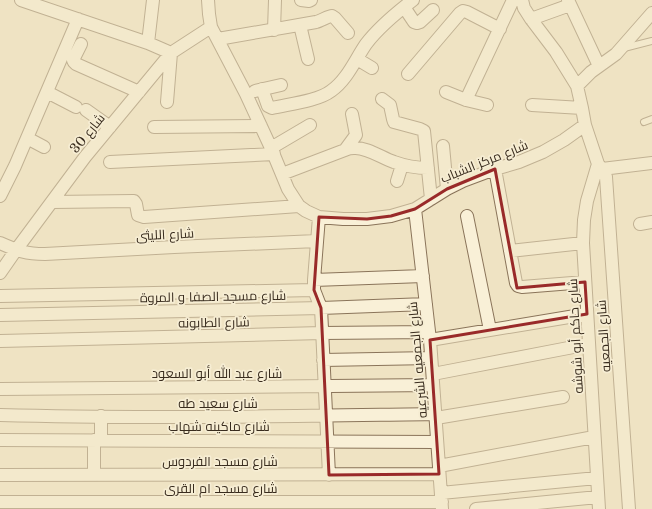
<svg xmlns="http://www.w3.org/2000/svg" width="652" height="509" font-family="'Libre Baskerville',Cairo,serif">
  <rect width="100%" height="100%" fill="#efe3c3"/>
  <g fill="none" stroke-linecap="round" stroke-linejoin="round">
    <g stroke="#8a745a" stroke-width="8">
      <path id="lane" d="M624 48 652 41
        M644 122 652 119"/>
    </g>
    <g stroke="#8a745a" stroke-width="14">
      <path id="street" d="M21 0 148 43 171 53 167 102
        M208 0 209 14 211 27 246 94 271 148 288 189 299 206 306 211 319 217 343 219H367L391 216 415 209 447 189 463 181 495 169 519 162 543 152 564 140 585 125
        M301 0 309 1 311 0
        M522 0 524 8 531 19 556 52 577 86 582 108 585 125 598 164 602 169 606 177 629 509
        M568 0 599 66
        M404 7 414 22 417 23 420 22 433 10
        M531 19 570 5
        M300 25 308 59
        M274 30 275 0
        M218 39 316 22C321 21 328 16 332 16L335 18 348 33
        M148 43 153 0
        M81 44 73 60 74 62 76 64 139 92
        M357 59 372 68
        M408 74 460 13 463 11 467 12 500 29
        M577 86 591 72 616 54 652 13
        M262 89 268 106 272 108C289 104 318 101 331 91 347 80 355 60 366 44 379 27 396 13 413 0
        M255 91 281 85
        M47 92 76 107
        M446 92 466 100 487 105
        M382 99 390 105 393 119 394 122 420 129 424 131 431 199
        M466 100 513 0
        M532 105 582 108
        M86 110 110 127
        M154 127 261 126
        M27 138 44 147
        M443 146 447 189
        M271 148 310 125
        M345 150 356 135 352 114
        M110 162 274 154
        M598 164 587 201 584 220 583 243 599 509
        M495 169 516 283 518 286 522 287 585 282
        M602 169 652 163
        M282 174 345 150C347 149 351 148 354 148 367 147 382 158 394 162 405 166 416 168 428 168
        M397 181 402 165
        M0 196 15 166 78 19
        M52 202 134 201 136 204 138 215 144 217 299 206
        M415 209 430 340 442 509
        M467 216 490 330
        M319 217 314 280V290L321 308 329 475
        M640 224 652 222
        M0 243C18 251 26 254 45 254L174 247 317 241
        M510 251 583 243
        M0 273 16 250 85 157 171 53 211 27
        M314 280 423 276
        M0 296 314 290
        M0 315 321 308 426 304
        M430 340 587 314
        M0 341 322 333 429 332
        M323 360 431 358
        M433 374 589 344
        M0 389 433 385
        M0 415C145 419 290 416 435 414
        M101 416V440
        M436 418 563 397
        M0 440 437 442
        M439 466 594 437
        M0 475 439 474
        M94 475V440
        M441 493 597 478
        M0 502H442
        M476 509 598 497"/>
    </g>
    <use href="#lane" stroke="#f9f0d7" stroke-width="6"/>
    <use href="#street" stroke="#f9f0d7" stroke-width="12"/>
  </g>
  <path d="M0 0H652V509H0ZM495 169 517 288 585 282 587 314 430 340 439 474 329 475 321 308 314 290 319 217 367 219 391 216 415 209 447 189Z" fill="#efe3c3" fill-opacity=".55" fill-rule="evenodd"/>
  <path fill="none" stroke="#992a29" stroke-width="3" stroke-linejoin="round" d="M495 169 517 288 585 282 587 314 430 340 439 474 329 475 321 308 314 290 319 217 367 219 391 216 415 209 447 189Z"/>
  <g text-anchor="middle" stroke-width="3.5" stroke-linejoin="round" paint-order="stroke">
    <g font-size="13" fill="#392c1e" stroke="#f6edd3">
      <text transform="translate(87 133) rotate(-51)" y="5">شارع 30</text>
      <text transform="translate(484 161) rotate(-22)" y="5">شارع مركز الشباب</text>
      <text transform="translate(165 234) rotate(-3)" y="5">شارع الليثى</text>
      <text transform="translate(213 296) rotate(-1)" y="5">شارع مسجد الصفا و المروة</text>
      <text transform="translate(214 322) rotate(-1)" y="5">شارع الطابونه</text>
      <text transform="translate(575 336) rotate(-93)" y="5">شارع حاكم أبو شوشه</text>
      <text transform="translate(603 336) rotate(-94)" y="5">شارع الجمعيه</text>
      <text transform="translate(417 360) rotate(-95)" y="5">شارع الجمعيه الشرعيه</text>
      <text x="217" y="378">شارع عبد الله أبو السعود</text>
      <text x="218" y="408">شارع سعيد طه</text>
      <text x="219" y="431">شارع ماكينه شهاب</text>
      <text x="220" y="466">شارع مسجد الفردوس</text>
      <text x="221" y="493">شارع مسجد ام القرى</text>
    </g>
  </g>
</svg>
